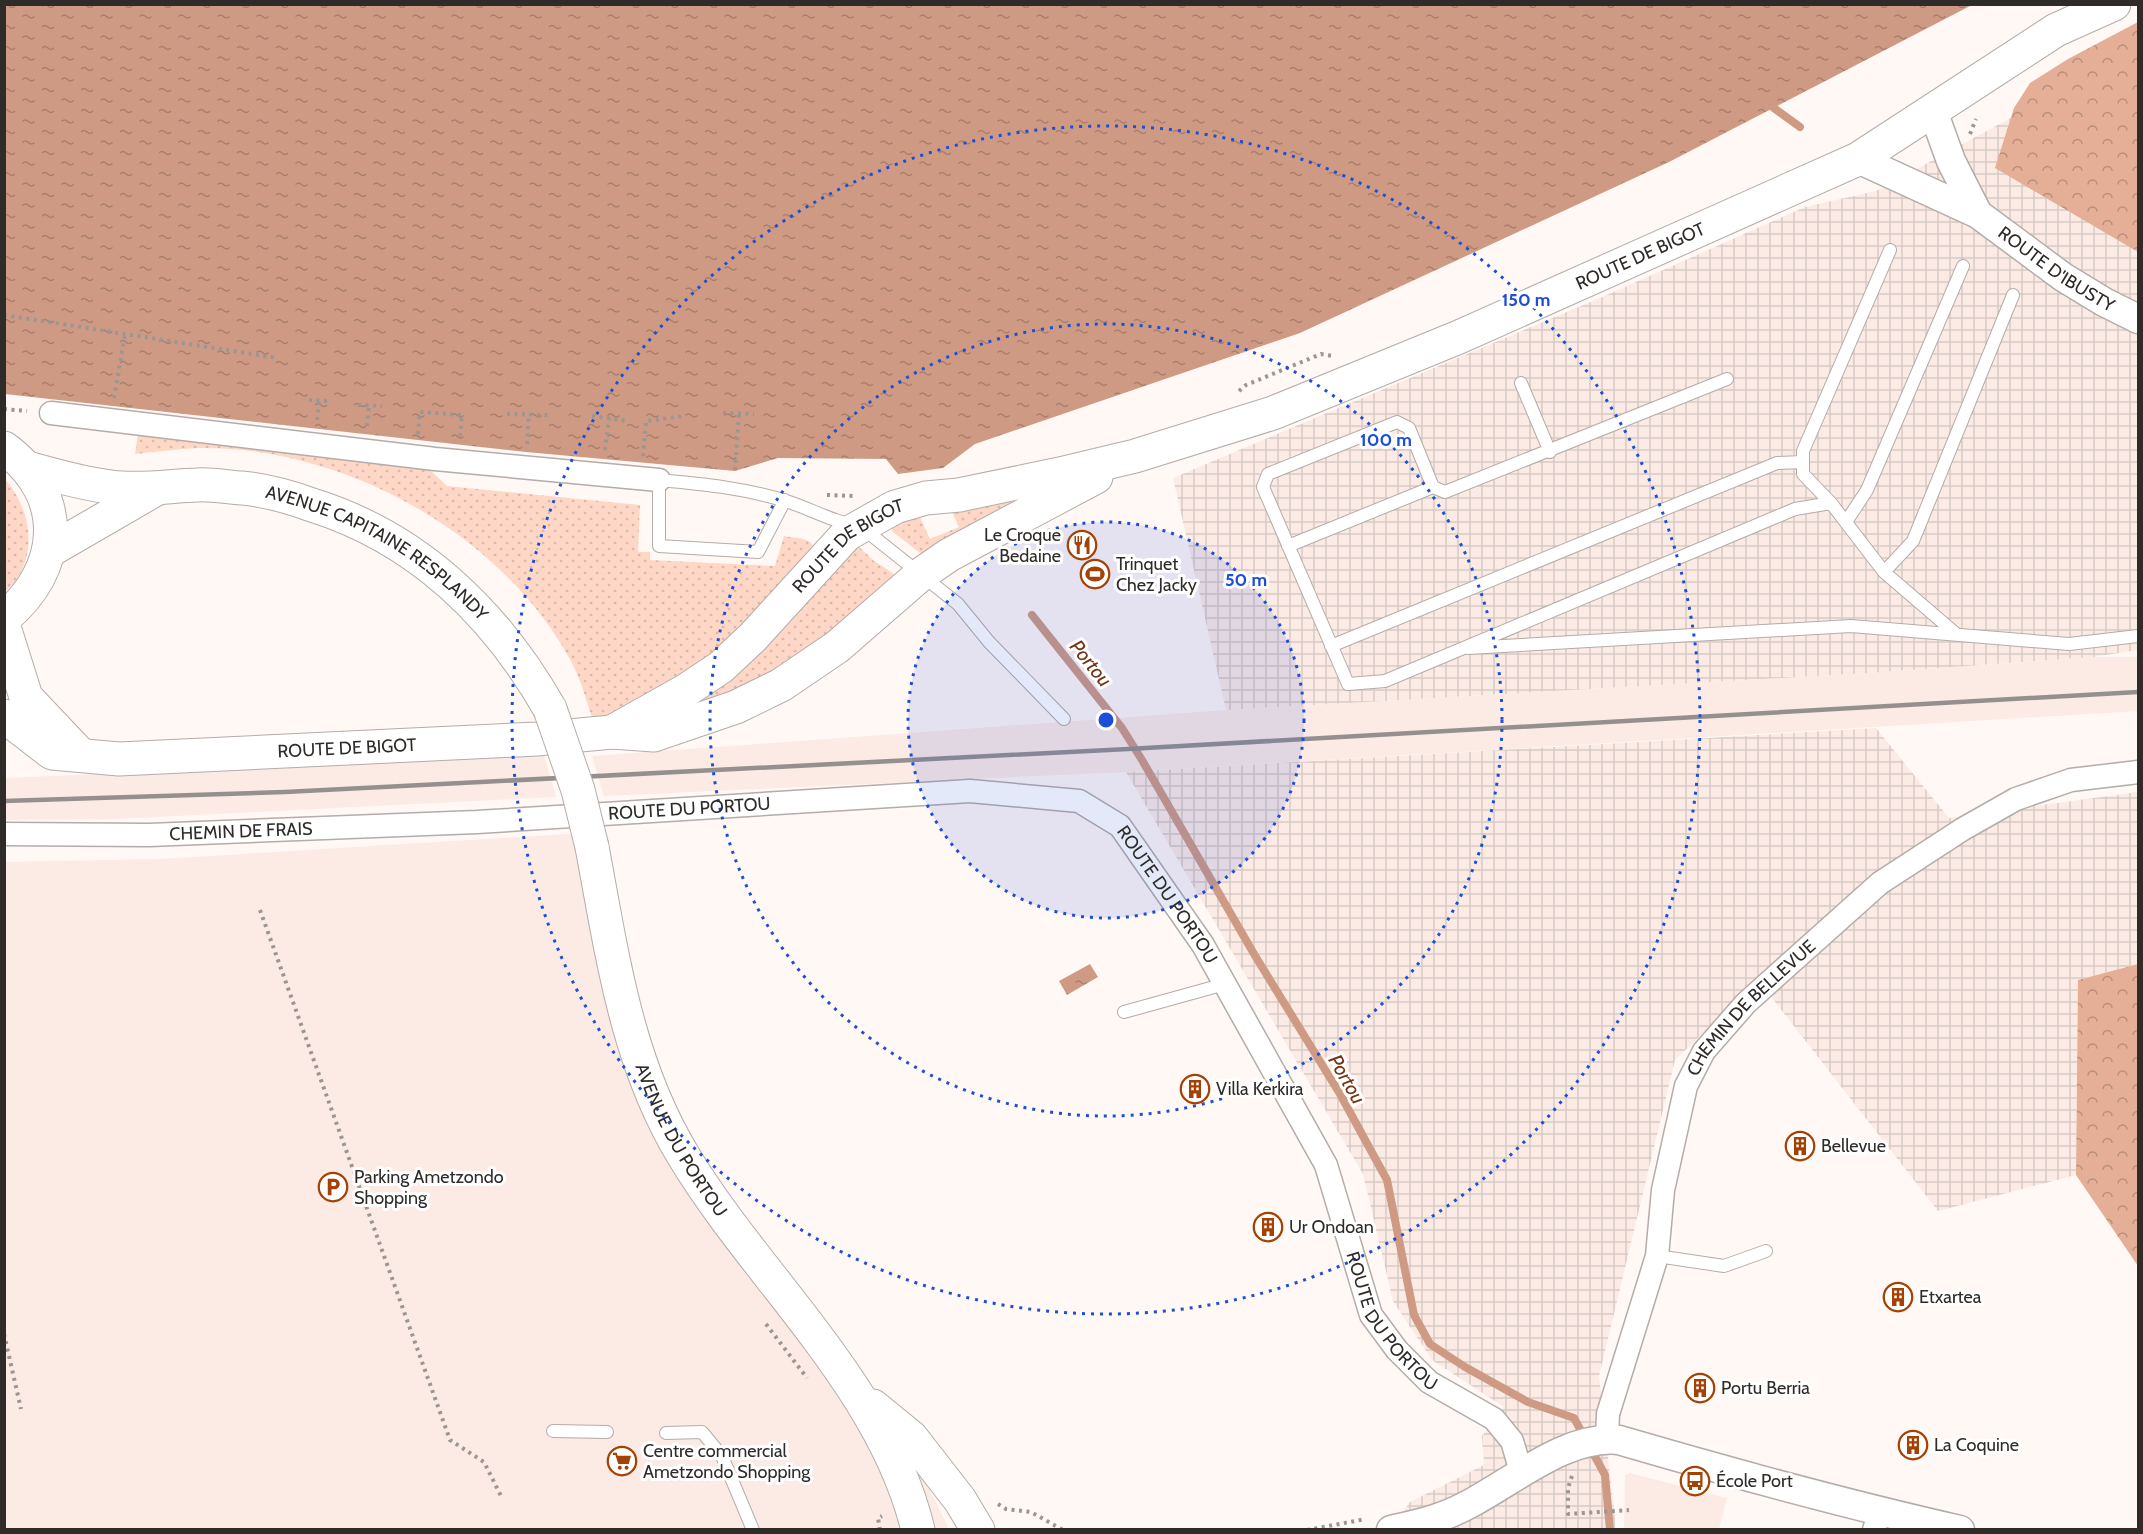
<svg xmlns="http://www.w3.org/2000/svg" width="2143" height="1534" font-family="Cabin,sans-serif">
  <defs>
    <pattern id="industrial-grid" width="8" height="8" patternUnits="userSpaceOnUse" patternTransform="scale(1.5)"><rect width="8" height="8" fill="#fbebe4"/><path d="M0 4h8M4 0v8" fill="none" stroke="#d7cac4"/></pattern>
    <pattern id="grass-dots" width="8" height="8" patternUnits="userSpaceOnUse" patternTransform="scale(1.5)"><rect width="8" height="8" fill="#fed7c7"/><path d="M2 2h.1M6 6h.1" fill="none" stroke="#dab9ab" stroke-width="1.8" stroke-linecap="round"/></pattern>
    <pattern id="forest-crowns" width="20" height="18" patternUnits="userSpaceOnUse" patternTransform="scale(1.5)"><rect width="20" height="18" fill="#e4ae97"/><path d="M2 6a3 3 0 1 1 6 0M12 15a3 3 0 1 1 6 0" fill="none" stroke="#b98e7b"/></pattern>
    <pattern id="water-ripples" width="26" height="14" patternUnits="userSpaceOnUse" patternTransform="scale(1.5)"><rect width="26" height="14" fill="#cf9a84"/><path d="M2 4q2-2 4 0t4 0M15 11q2-2 4 0t4 0" fill="none" stroke="#a87e6c"/></pattern>
  </defs>
  <rect width="100%" height="100%" fill="#fff8f5"/>
  <path fill="#fbebe4" d="M2093 657H2138V711L1126 772 604 796 592 756 1226 710 1868 673Z
    M544 755 556 797 116 819 5 820 4 778Z
    M585 833 635 1056 715 1211 910 1451 949 1529H5L4 862 161 859Z
    M1630 1473 1727 1498 1719 1529H1624L1625 1475Z"/>
  <path fill="url(#industrial-grid)" d="M2138 49V650L2093 657 1868 673 1226 710 1173 478 1600 298 1805 207 1876 191Z
    M1876 728 1949 818 2138 792V964L2078 980 2076 1175 1938 1211 1758 980 1675 1060 1599 1376 1616 1529H1391L1410 1502 1484 1465 1482 1436 1504 1407 1432 1360 1393 1301 1363 1174 1126 772Z"/>
  <path fill="url(#grass-dots)" d="M138 434 314 452 431 471 447 486 640 505 638 552H650V560L775 566 784 536C794 538 809 537 814 547L711 660 594 723C587 704 582 682 572 663 503 534 345 446 198 448 177 449 156 452 135 454Z
    M4 478C33 510 40 561 5 592Z
    M1036 492 924 556 893 532 889 521 918 513 930 539 959 527 951 510Z
    M854 542 874 561 902 579 815 652 699 712 690 698Z"/>
  <path fill="url(#forest-crowns)" d="M2138 22V252L1995 168 2014 108 2030 83 2068 59Z
    M2138 964V1266L2076 1175 2078 980Z"/>
  <path fill="url(#water-ripples)" d="M5 4H1972V5L1669 162 1300 333 975 444 943 468 898 474 886 459 778 458 735 471 526 452 5 394Z
    M1090 964 1098 977 1067 995 1059 981Z"/>
  <g fill="none" stroke-linecap="round" stroke-linejoin="round">
    <path stroke="#cf9a84" stroke-width="8" d="M1767 103 1800 127
      M1032 615 1122 728 1142 760 1254 954 1340 1094 1387 1180 1414 1315 1430 1344 1465 1367 1528 1402 1574 1418 1605 1475 1610 1530"/>
    <g stroke="#b4aca8" stroke-width="14">
      <path id="service" d="M1890 250 1803 451V474L1831 503 1884 572 1955 633
        M1727 379 1445 492 1433 487 1409 428 1397 422 1268 474 1263 487 1348 684 1385 681 1795 509 1831 503
        M1521 383 1550 452
        M785 500 758 552 659 546V480C703 484 744 488 786 501 811 509 835 523 860 526L958 604 989 642 1064 719
        M1846 522 1867 490 1963 266
        M1288 546 1433 487
        M1884 572 1913 541 2013 295
        M1331 646 1777 463 1803 462
        M1468 648 1851 626 2069 644 2138 636
        M1124 1012 1225 984
        M1657 1256 1724 1266 1766 1251
        M553 1431 607 1432
        M666 1433 702 1432 722 1456 753 1530"/>
    </g>
    <g stroke="#b4aca8" stroke-width="25">
      <g id="minor">
        <path d="M51 413 435 459 659 480"/>
        <path id="s1" d="M4 834 149 835 477 822 970 791 1079 801 1120 826 1203 945 1326 1165 1371 1315 1397 1350 1429 1382 1494 1419 1512 1441 1522 1475"/>
        <path id="s2" d="M1607 1438 1608 1414 1657 1256 1663 1190 1686 1086 1704 1051 1746 1003 1880 883 1963 829 2016 799 2071 780 2138 772"/>
        <path d="M1874 1530 1880 1511"/>
      </g>
    </g>
    <g stroke="#b4aca8" stroke-width="31">
      <g id="tertiary">
        <path d="M1933 111 1951 161 1978 214"/>
        <path id="s3" d="M1858 159 1978 214 2063 277 2104 302 2138 319"/>
        <path d="M1391 1530C1407 1526 1424 1523 1440 1517 1497 1498 1557 1434 1619 1440 1732 1473 1845 1504 1960 1530"/>
      </g>
    </g>
    <g stroke="#b4aca8" stroke-width="35">
      <g id="secondary">
        <path d="M4 448C69 495 63 570 4 618"/>
        <path id="s4" d="M27 468C54 475 82 484 111 487 140 491 168 486 197 485 211 484 227 487 242 488 265 490 290 497 312 505 418 538 496 614 550 709"/>
        <path d="M49 551 156 489"/>
        <path d="M4 627 26 697 78 752"/>
        <path id="s5" d="M4 716 52 753 119 759 537 739 612 732 654 735 736 707 781 685 837 647 920 575 949 555 1096 477"/>
        <path id="s6" d="M612 732 685 691 721 667 753 637 847 534 895 507 926 498 959 495 1060 474 1135 456 1273 413 1459 337 1858 159 2056 30 2114 4"/>
        <path id="s7" d="M592 847C612 953 626 1061 683 1155 757 1278 884 1387 918 1530"/>
        <path d="M873 1406 911 1437 960 1500 978 1530"/>
      </g>
    </g>
    <path stroke="#9b9693" stroke-width="4" stroke-dasharray="3 4.5" stroke-linecap="butt" d="M1970 134 1976 119
      M4 315 278 358
      M1239 391 1246 385 1321 354 1333 356
      M114 398 125 334
      M309 400 328 401
      M358 405 382 406
      M4 409 27 411
      M723 413 754 414
      M507 414 549 415
      M592 416 629 421
      M317 420 319 400
      M367 426 369 406
      M418 434 420 412 462 415 460 437
      M527 444 529 414
      M605 450 609 418
      M643 456 646 421 684 416
      M735 470 739 413
      M827 495 853 496
      M260 910 450 1440 484 1462 502 1498
      M766 1324 807 1378
      M4 1334 21 1409
      M1572 1476 1568 1488V1514L1629 1510
      M998 1504 1006 1509 1031 1512 1063 1530
      M880 1530 878 1518 882 1516
      M1307 1530 1366 1519"/>
    <use href="#service" stroke="#fff" stroke-width="12"/>
    <use href="#minor" stroke="#fff" stroke-width="22"/>
    <use href="#tertiary" stroke="#fff" stroke-width="28"/>
    <use href="#secondary" stroke="#fff" stroke-width="33"/>
    <path stroke="#95908e" stroke-width="4.5" d="M4 801 285 792 1128 749 2138 692"/>
    <g stroke="#b4aca8" stroke-width="35" stroke-linecap="butt">
      <path id="secondary-bridge" d="M550 709 578 790 592 847"/>
    </g>
    <use href="#secondary-bridge" stroke="#fff" stroke-width="33"/>
  </g>
  <circle cx="1106" cy="720" r="198" fill="#1d4ed8" fill-opacity=".12"/>
  <g fill="none" stroke="#1d4ed8" stroke-width="3" stroke-dasharray="3 6">
    <circle cx="1106" cy="720" r="198"/>
    <circle cx="1106" cy="720" r="396"/>
    <circle cx="1106" cy="720" r="594"/>
  </g>
  <defs>
    <g id="restaurant-ring" transform="scale(1.5)"><circle r="9.5" fill="#fff" stroke="#a44104" stroke-width="1.5"/><path d="M-5-6h1v4h1v-4h1v4h1v-4h1v5L-1.5 .5V6h-2V.5L-5-1ZM5-6V6H3V1.5H1.5Q1.5-4 5-6Z" fill="#a44104"/></g>
    <g id="stadium-ring" transform="scale(1.5)"><circle r="9.5" fill="#fff" stroke="#a44104" stroke-width="1.5"/><path d="M0-5a6.5 5 0 1 0 0 10a6.5 5 0 1 0 0-10ZM-3.5-1.8h7v3.6h-7Z" fill="#a44104"/></g>
    <g id="building-ring" transform="scale(1.5)"><circle r="9.5" fill="#fff" stroke="#a44104" stroke-width="1.5"/><path d="M-4-6H4V6H1V3H-1V6H-4ZM-2.5-4.3h1.7v1.8h-1.7ZM.8-4.3h1.7v1.8H.8ZM-2.5-1h1.7V.8h-1.7ZM.8-1h1.7V.8H.8Z" fill="#a44104"/></g>
    <g id="parking-ring" transform="scale(1.5)"><circle r="9.5" fill="#fff" stroke="#a44104" stroke-width="1.5"/><path d="M-3.5-5.5H1a3.5 3.5 0 0 1 0 7H-1V5.5H-3.5ZM-1-3.4V-.6H.8a1.4 1.4 0 0 0 0-2.8Z" fill="#a44104"/></g>
    <g id="supermarket-ring" transform="scale(1.5)"><circle r="9.5" fill="#fff" stroke="#a44104" stroke-width="1.5"/><path d="M-6-5.5h2.5l.6 2H6L4.5 2H-2.5L-4.4-4H-6ZM-1.5 3.2a1.3 1.3 0 1 0 .1 0ZM3 3.2a1.3 1.3 0 1 0 .1 0Z" fill="#a44104"/></g>
    <g id="bus-ring" transform="scale(1.5)"><circle r="9.5" fill="#fff" stroke="#a44104" stroke-width="1.5"/><path d="M-5-6H5V4H4V6H2V4H-2V6H-4V4H-5ZM-3.5-4V0h7V-4ZM-3.5 1.2v1.5H-2V1.2ZM2 1.2v1.5H3.5V1.2Z" fill="#a44104"/></g>
  </defs>
  <g fill-rule="evenodd">
    <use href="#restaurant-ring" x="1082" y="545"/>
    <use href="#stadium-ring" x="1095" y="574"/>
    <use href="#building-ring" x="1195" y="1089"/>
    <use href="#building-ring" x="1800" y="1146"/>
    <use href="#parking-ring" x="333" y="1187"/>
    <use href="#building-ring" x="1268" y="1227"/>
    <use href="#building-ring" x="1898" y="1297"/>
    <use href="#building-ring" x="1700" y="1388"/>
    <use href="#building-ring" x="1913" y="1445"/>
    <use href="#supermarket-ring" x="622" y="1461"/>
    <use href="#bus-ring" x="1695" y="1481"/>
  </g>
  <g text-anchor="middle" stroke-width="6" stroke-linejoin="round" paint-order="stroke">
    <g font-size="18" fill="#2e2b29" stroke="#fff">
      <text dy="6" stroke="none"><textPath href="#s6" startOffset="1155">ROUTE DE BIGOT</textPath></text>
      <text dy="6" stroke="none"><textPath href="#s3" startOffset="228">ROUTE D'IBUSTY</textPath></text>
      <text dy="6" stroke="none"><textPath href="#s6" startOffset="304">ROUTE DE BIGOT</textPath></text>
      <text dy="6" stroke="none"><textPath href="#s4" startOffset="370">AVENUE CAPITAINE RESPLANDY</textPath></text>
      <text dy="6" stroke="none"><textPath href="#s5" startOffset="356">ROUTE DE BIGOT</textPath></text>
      <text dy="6" stroke="none"><textPath href="#s1" startOffset="686">ROUTE DU PORTOU</textPath></text>
      <text dy="6" stroke="none"><textPath href="#s1" startOffset="237">CHEMIN DE FRAIS</textPath></text>
      <text dy="6" stroke="none"><textPath href="#s1" startOffset="1208">ROUTE DU PORTOU</textPath></text>
      <text dy="6" stroke="none"><textPath href="#s2" startOffset="465">CHEMIN DE BELLEVUE</textPath></text>
      <text dy="6" stroke="none"><textPath href="#s7" startOffset="309">AVENUE DU PORTOU</textPath></text>
      <text dy="6" stroke="none"><textPath href="#s1" startOffset="1694">ROUTE DU PORTOU</textPath></text>
    </g>
    <g font-size="18" fill="#2e2b29" stroke="#fff" text-anchor="start">
      <text x="1061" y="541" text-anchor="end">Le Croque<tspan x="1061" dy="21">Bedaine</tspan></text>
      <text x="1116" y="570">Trinquet<tspan x="1116" dy="21">Chez Jacky</tspan></text>
      <text x="1216" y="1095">Villa Kerkira</text>
      <text x="1821" y="1152">Bellevue</text>
      <text x="354" y="1183">Parking Ametzondo<tspan x="354" dy="21">Shopping</tspan></text>
      <text x="1289" y="1233">Ur Ondoan</text>
      <text x="1919" y="1303">Etxartea</text>
      <text x="1721" y="1394">Portu Berria</text>
      <text x="1934" y="1451">La Coquine</text>
      <text x="643" y="1457">Centre commercial<tspan x="643" dy="21">Ametzondo Shopping</tspan></text>
      <text x="1716" y="1487">École Port</text>
    </g>
    <g font-size="20" font-style="italic" fill="#753414" stroke="#fff">
      <text transform="translate(1091 663) rotate(51)" y="7">Portou</text>
      <text transform="translate(1347 1079) rotate(60)" y="7">Portou</text>
    </g>
  </g>
  <circle cx="1106" cy="720" r="9" fill="#1d4ed8" stroke="#fff" stroke-width="3"/>
  <g font-size="18" text-anchor="middle" font-weight="bold" fill="#1d4ed8" stroke="#fff" stroke-width="6" stroke-linejoin="round" paint-order="stroke">
    <text x="1526" y="306">150 m</text>
    <text x="1386" y="446">100 m</text>
    <text x="1246" y="586">50 m</text>
  </g>
  <rect width="2143" height="1534" fill="none" stroke="#2e2b29" stroke-width="12"/>
</svg>
